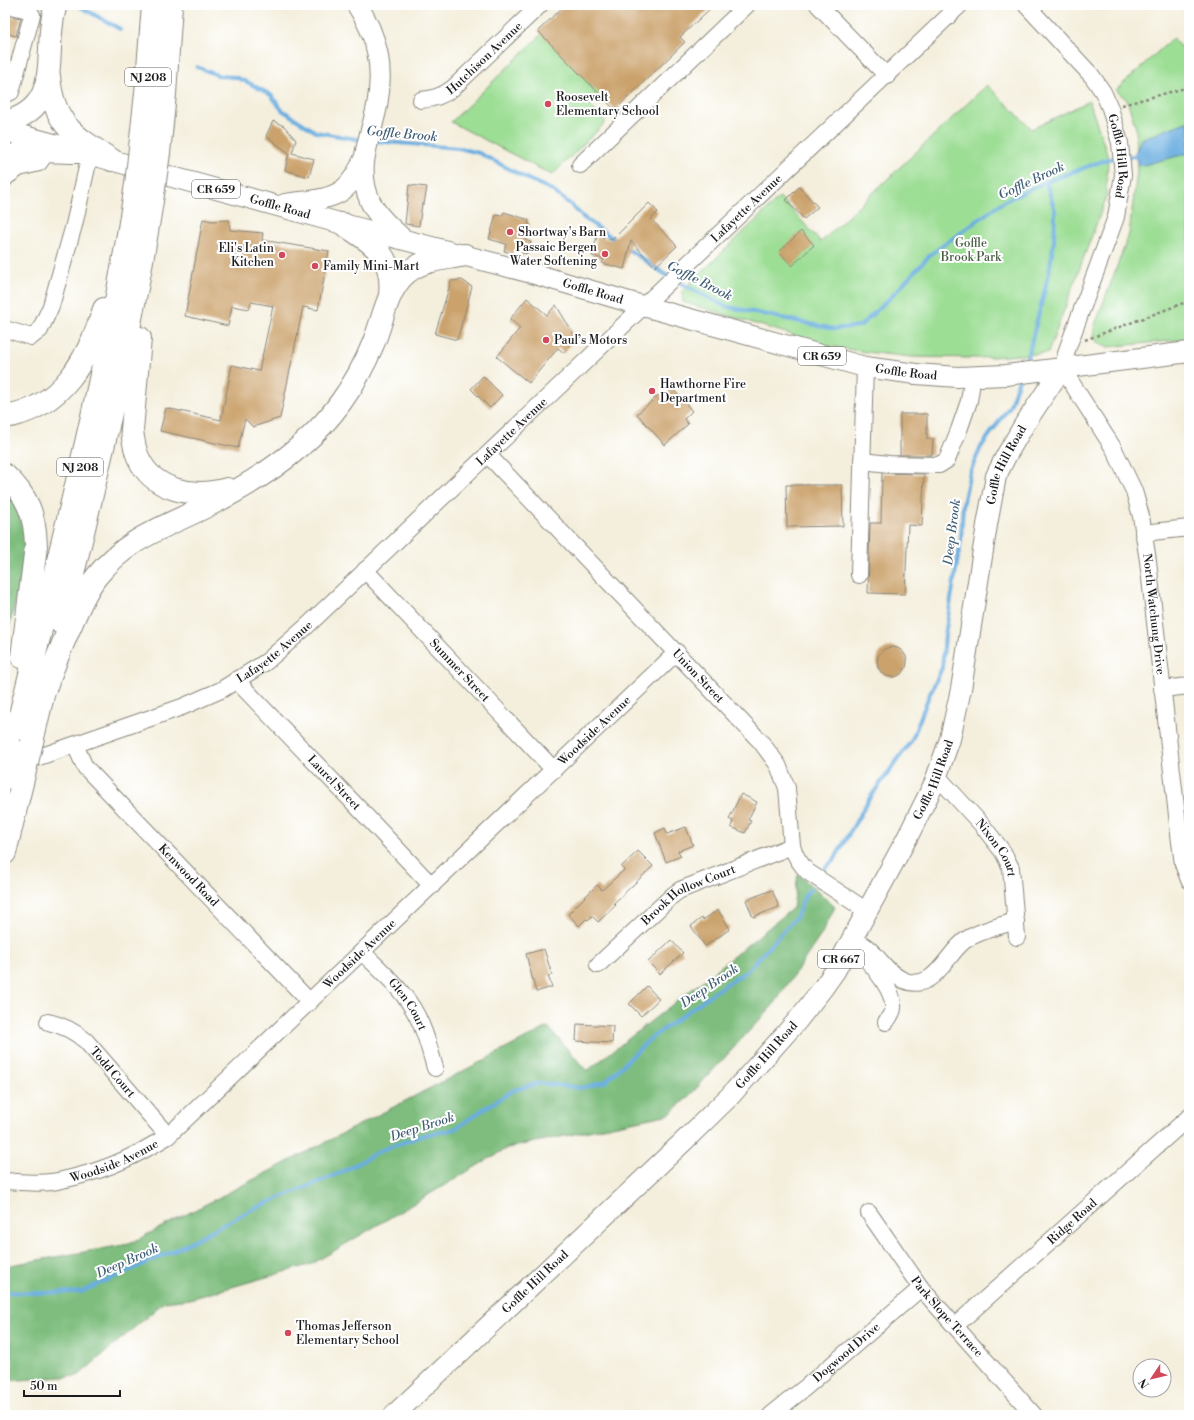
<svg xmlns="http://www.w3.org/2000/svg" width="1194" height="1420" font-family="'Libre Bodoni',serif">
  <rect width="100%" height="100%" fill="#fff"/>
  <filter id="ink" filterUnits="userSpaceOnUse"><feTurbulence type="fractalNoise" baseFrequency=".025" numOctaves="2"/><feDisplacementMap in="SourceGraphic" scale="8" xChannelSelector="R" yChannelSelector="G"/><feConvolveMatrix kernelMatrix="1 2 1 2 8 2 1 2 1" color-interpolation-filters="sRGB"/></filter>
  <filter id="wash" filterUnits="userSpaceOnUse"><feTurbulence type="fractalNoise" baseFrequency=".012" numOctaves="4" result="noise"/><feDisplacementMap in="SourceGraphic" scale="16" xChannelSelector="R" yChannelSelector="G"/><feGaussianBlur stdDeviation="0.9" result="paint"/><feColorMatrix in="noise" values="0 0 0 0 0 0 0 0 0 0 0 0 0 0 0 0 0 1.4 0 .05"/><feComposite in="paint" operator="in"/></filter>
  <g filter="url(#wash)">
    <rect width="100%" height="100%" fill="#f4efdd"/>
    <path fill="#9dde95" stroke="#5c7d58" d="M542 34 601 95 590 106 606 122 552 175 451 122Z
      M1173 38 1189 55V339L1107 347 1099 344 1094 338V328L1129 234 1137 172 1136 128 1127 100 1116 90Z
      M987 85 1032 129 1089 101 1106 150 1108 159 1106 198 1048 353 978 358 912 357 866 352 829 346 683 302 682 291 780 197 821 242Z"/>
    <path fill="#7ebd7e" stroke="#4d6c4d" d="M5 489 17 504 25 527 27 554 5 645Z
      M798 874 835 907 821 935 775 1003 692 1093 670 1114 507 1148 312 1264 190 1299 164 1302 78 1376 5 1381V1266L129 1244 548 1027 587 1071 709 976 793 908Z"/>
    <path fill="#6aaee0" stroke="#43657e" d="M1189 121V153L1140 166 1134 156 1141 139Z"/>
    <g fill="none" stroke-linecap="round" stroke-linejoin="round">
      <path stroke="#6aaee0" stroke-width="4" d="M77 5 120 29
        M197 67 220 76 235 77 249 83 271 95 282 110 316 132 362 140
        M374 141 458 148 479 153 530 180 550 189 570 204 584 218 618 242
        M1124 157 1134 156 1138 154
        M625 247 669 277
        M675 280 724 306 834 329 860 326 890 298 931 254 1003 202 1046 182 1108 159 1117 158
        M1024 367 1030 348 1049 273 1054 240 1055 211 1046 182
        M825 868 834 860 869 799 912 740 928 698 942 668 945 635 961 540 963 504 970 472 981 447 1010 406 1019 379
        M5 1292 35 1293 81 1292 175 1250 255 1208 340 1173 382 1150 424 1135 455 1129 485 1108 514 1090 540 1083 581 1088 605 1082 650 1039 720 988 746 972 797 916 804 897 810 889"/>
    </g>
    <g id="blocks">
      <path fill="#cba26c" d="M565 5H714L680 37 685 42 615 110 538 31Z
        M5 15 21 18 16 36 5 33Z
        M273 121 284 126 296 140 292 153 314 159 309 177 285 170 289 153 266 136Z
        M409 185 427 187 424 204H422L419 226 405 224Z
        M799 187 818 207 804 219 786 200Z
        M649 203 658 212 651 219 677 246 655 267 631 241 624 269 602 263 604 259 592 256 597 236 612 240Z
        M504 212 529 220 528 223 530 224 525 240 531 242 527 254 522 253 521 256 504 251 506 244 489 239 496 215 502 216Z
        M203 219 212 221 229 220 230 230 263 233 262 240 329 251 318 310 303 307 280 418 253 427 245 419 238 448 160 431 166 408 221 420 232 365 259 371 273 306 251 302 249 309 232 306 228 326 185 316Z
        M801 231 814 245 792 266 779 252Z
        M462 280 472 287 457 340 435 334 451 281Z
        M527 298 547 315 556 305 576 338 564 353 558 348 529 383 497 357 520 328 510 319Z
        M483 376 502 395 490 408 471 389Z
        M673 389 692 411 684 419 688 424 665 445 637 414 660 394 663 398Z
        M900 414H927V439H933L932 455H900Z
        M882 473 924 474 922 526 908 525 905 594 868 593 870 523H881Z
        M786 485H842L843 526 787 527Z
        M877 662a15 15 0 1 1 30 0a15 15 0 1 1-30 0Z
        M741 794 757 802 748 820 751 821 745 833 731 827 733 821 729 819Z
        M686 827 693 845 678 851 681 856 666 862 655 833 665 828 667 834Z
        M638 851 653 866 614 903 616 905 598 922 592 916 588 920 586 919 579 926 568 914 597 885 602 890 624 870 621 867Z
        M772 890 779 907 753 917 746 900Z
        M718 910 730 929 705 946 691 926 702 918 703 920Z
        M671 940 683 953 660 974 648 962Z
        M544 949 552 975 548 976 552 987 536 992 526 954Z
        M647 986 659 999 641 1016 629 1004Z
        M577 1024 613 1026 612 1043 576 1041Z"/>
    </g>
  </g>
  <g filter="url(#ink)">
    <use href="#blocks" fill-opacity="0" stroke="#88867c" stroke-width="1"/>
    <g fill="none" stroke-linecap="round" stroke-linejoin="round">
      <g stroke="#88867c" stroke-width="18">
        <g id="minor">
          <path d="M5 5 29 10 32 15 11 92 5 94"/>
          <path d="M818 5 887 76"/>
          <path id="s1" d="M1026 5 1092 76 1103 92 1110 108 1120 143 1123 175 1116 217 1068 347 1062 368 1114 449 1134 491 1141 516 1148 561 1180 842 1183 864 1189 880"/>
          <path id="s2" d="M421 100C434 99 443 96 453 88L540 5"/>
          <path d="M580 165 747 5"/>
          <path d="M5 179 6 177 19 168 39 163 47 152"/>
          <path d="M5 329 31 337 40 330 51 306 74 225 90 154"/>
          <path id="s3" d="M488 455 761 742 778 765 787 788 792 846C795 857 800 864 808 872L867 911"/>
          <path d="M862 461 889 464 939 465 947 460 959 430 969 401 973 376"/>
          <path d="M1143 533 1189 528"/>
          <path id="s4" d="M365 570 554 770"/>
          <path d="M859 575 865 367"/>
          <path id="s5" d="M236 680 349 798 432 886"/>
          <path d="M1162 689 1189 686"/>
          <path id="s6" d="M75 745 85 767 310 1002"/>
          <path id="s7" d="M19 764 182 707 221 690 266 662 307 626 960 5"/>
          <path id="s8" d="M937 776 982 825 1003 852 1011 868 1017 937"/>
          <path d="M852 939C876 947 882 971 903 980 935 994 947 951 967 939 982 930 999 926 1016 921"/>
          <path id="s9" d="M362 952C379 969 399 986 412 1007 424 1026 429 1047 435 1068"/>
          <path d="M865 958C875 968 895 993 893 1008 893 1013 889 1017 886 1022"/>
          <path id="s10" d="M598 965 673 895 680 890 792 846"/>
          <path id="s11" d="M48 1022C63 1025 74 1031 86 1041L168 1136"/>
          <path id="s12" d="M5 1181C20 1182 36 1184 51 1182 59 1181 67 1179 75 1177 111 1168 137 1155 168 1136L677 652"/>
          <path id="s13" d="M869 1213 921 1288 1034 1415"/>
          <path id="s14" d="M955 1326 1189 1117"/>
          <path id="s15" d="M771 1415 806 1387 921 1288"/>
        </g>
      </g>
      <g stroke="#88867c" stroke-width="22">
        <g id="major">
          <path d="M357 5C378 37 384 68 377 106 370 141 355 166 370 201 377 216 390 227 402 238"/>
          <path d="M5 131 65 147"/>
          <path id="s16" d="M96 156 343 224 528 272 643 306 865 367 916 374 958 377 1006 375 1189 352"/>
          <path d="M285 204C304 201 328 201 343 190 353 182 359 170 364 159"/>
          <path id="s17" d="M394 1415 685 1140 730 1096 797 1021 823 988 835 971 852 939 907 838 934 784 950 739 961 689 987 525 996 476 1006 456 1024 425 1062 368"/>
        </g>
      </g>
      <g stroke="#88867c" stroke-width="24">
        <path id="highway" d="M49 76C53 124 74 136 112 160
          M5 122C67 107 41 48 56 5
          M140 148 146 93 153 5
          M159 153 165 94 171 5
          M5 159C23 148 58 152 80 152
          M343 224C373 244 394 254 390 295
          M140 338 132 430C133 439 134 448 138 457 153 492 195 498 227 489
          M5 417C62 408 88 359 104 309
          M5 475C28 496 35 515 36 546L22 657
          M61 623C96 479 132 335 154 188
          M45 689C53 668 61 647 70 627 78 609 85 591 97 576 127 539 162 528 203 508 255 483 307 450 341 402 354 384 365 364 373 344 384 319 387 284 412 269 428 259 447 259 465 255
          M32 742 48 674
          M12 748C57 561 108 374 136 184
          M5 853 22 783"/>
      </g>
      <path stroke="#88867c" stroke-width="2.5" stroke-dasharray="3 3" stroke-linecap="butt" d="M1122 105 1189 87
        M1085 340 1189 301"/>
      <use href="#minor" stroke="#fff" stroke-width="16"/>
      <use href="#major" stroke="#fff" stroke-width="20"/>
      <use href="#highway" stroke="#fff" stroke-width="22"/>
      <g stroke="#88867c" stroke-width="24" stroke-linecap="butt">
        <path id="highway-bridge" d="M136 184 140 148
          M154 188 159 153
          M5 778 12 748
          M22 783 32 742"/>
      </g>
      <use href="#highway-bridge" stroke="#fff" stroke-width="22"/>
    </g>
  </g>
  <g fill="#d1495b" stroke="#fff" stroke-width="1.5">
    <circle cx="548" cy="104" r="4"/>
    <circle cx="510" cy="232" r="4"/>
    <circle cx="605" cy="254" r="4"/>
    <circle cx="282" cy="255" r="4"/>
    <circle cx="315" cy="266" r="4"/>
    <circle cx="546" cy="340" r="4"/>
    <circle cx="652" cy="391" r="4"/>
    <circle cx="288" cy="1333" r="4"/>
  </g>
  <g text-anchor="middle" stroke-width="4" stroke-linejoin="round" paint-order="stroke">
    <g fill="#fff" stroke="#606060" stroke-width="1">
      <rect x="125" y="68" width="46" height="18" rx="3"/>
      <rect x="192" y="180" width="48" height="18" rx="3"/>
      <rect x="798" y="347" width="48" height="18" rx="3"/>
      <rect x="57" y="458" width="46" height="18" rx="3"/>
      <rect x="818" y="950" width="46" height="18" rx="3"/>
    </g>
    <g font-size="11" font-weight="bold" fill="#1c1c1c">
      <text x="148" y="81">NJ 208</text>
      <text x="216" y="193">CR 659</text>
      <text x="822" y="360">CR 659</text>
      <text x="80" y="471">NJ 208</text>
      <text x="841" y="963">CR 667</text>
    </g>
    <g font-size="12" fill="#1c1c1c" stroke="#fff">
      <text dy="4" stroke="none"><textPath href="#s2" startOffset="78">Hutchison Avenue</textPath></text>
      <text dy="4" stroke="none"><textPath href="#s1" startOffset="183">Goffle Hill Road</textPath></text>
      <text dy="4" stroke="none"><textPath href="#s16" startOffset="191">Goffle Road</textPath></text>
      <text dy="4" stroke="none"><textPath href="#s7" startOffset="929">Lafayette Avenue</textPath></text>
      <text dy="4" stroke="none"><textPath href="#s16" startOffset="515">Goffle Road</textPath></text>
      <text dy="4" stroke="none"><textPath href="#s16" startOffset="839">Goffle Road</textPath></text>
      <text dy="4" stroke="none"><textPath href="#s7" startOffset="605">Lafayette Avenue</textPath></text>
      <text dy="4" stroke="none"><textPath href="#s17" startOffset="1167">Goffle Hill Road</textPath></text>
      <text dy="4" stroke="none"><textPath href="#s1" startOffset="673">North Watchung Drive</textPath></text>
      <text dy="4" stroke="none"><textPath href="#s7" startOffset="281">Lafayette Avenue</textPath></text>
      <text dy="4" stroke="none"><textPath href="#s4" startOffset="138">Summer Street</textPath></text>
      <text dy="4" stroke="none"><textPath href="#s3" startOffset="305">Union Street</textPath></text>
      <text dy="4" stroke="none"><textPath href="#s12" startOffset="761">Woodside Avenue</textPath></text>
      <text dy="4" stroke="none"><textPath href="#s17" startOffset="842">Goffle Hill Road</textPath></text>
      <text dy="4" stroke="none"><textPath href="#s5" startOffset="142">Laurel Street</textPath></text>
      <text dy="4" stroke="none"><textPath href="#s8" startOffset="94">Nixon Court</textPath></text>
      <text dy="4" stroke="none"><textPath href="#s6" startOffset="174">Kenwood Road</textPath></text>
      <text dy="4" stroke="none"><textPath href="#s10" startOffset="116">Brook Hollow Court</textPath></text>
      <text dy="4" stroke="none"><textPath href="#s12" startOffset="437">Woodside Avenue</textPath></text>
      <text dy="4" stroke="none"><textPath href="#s9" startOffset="70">Glen Court</textPath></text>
      <text dy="4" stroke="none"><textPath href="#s17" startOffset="518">Goffle Hill Road</textPath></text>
      <text dy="4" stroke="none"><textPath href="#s11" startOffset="84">Todd Court</textPath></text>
      <text dy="4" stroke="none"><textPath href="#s12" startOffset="113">Woodside Avenue</textPath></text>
      <text dy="4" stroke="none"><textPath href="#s14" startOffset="157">Ridge Road</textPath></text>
      <text dy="4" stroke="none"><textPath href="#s17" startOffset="194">Goffle Hill Road</textPath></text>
      <text dy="4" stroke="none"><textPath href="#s13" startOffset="130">Park Slope Terrace</textPath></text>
      <text dy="4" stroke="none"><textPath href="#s15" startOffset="98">Dogwood Drive</textPath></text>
    </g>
    <g font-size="12" fill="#1c1c1c" stroke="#fff" text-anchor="start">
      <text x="556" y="101">Roosevelt<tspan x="556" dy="14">Elementary School</tspan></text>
      <text x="518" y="236">Shortway's Barn</text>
      <text x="597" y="251" text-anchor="end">Passaic Bergen<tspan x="597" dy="14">Water Softening</tspan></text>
      <text x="274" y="252" text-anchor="end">Eli's Latin<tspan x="274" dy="14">Kitchen</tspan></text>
      <text x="323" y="270">Family Mini-Mart</text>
      <text x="554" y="344">Paul’s Motors</text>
      <text x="660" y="388">Hawthorne Fire<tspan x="660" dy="14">Department</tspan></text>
      <text x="296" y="1330">Thomas Jefferson<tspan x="296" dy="14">Elementary School</tspan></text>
    </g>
    <g font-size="12" fill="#496046" stroke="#fff">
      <text x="971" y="247">Goffle<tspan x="971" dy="14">Brook Park</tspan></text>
    </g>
    <g font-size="13" font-style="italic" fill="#3f5e74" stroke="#fff">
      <text transform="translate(402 133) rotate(5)" y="5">Goffle Brook</text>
      <text transform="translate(1031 180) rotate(-25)" y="5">Goffle Brook</text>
      <text transform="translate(700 280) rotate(27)" y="5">Goffle Brook</text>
      <text transform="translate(951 532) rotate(-83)" y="5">Deep Brook</text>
      <text transform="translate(709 985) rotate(-34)" y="5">Deep Brook</text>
      <text transform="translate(422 1126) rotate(-18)" y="5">Deep Brook</text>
      <text transform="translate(127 1260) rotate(-24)" y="5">Deep Brook</text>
    </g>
  </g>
  <rect width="1194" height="1420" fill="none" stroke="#fff" stroke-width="20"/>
  <g transform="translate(1152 1378) rotate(235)"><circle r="19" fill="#ffffff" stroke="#a4a4a4"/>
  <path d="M0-3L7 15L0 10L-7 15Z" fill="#d1495b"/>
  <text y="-6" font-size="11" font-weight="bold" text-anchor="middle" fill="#1c1c1c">N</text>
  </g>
  <path d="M24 1390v6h96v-6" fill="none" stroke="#1c1c1c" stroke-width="2"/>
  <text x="30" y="1390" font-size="12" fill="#1c1c1c" stroke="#ffffff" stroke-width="3" paint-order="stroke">50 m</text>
</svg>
